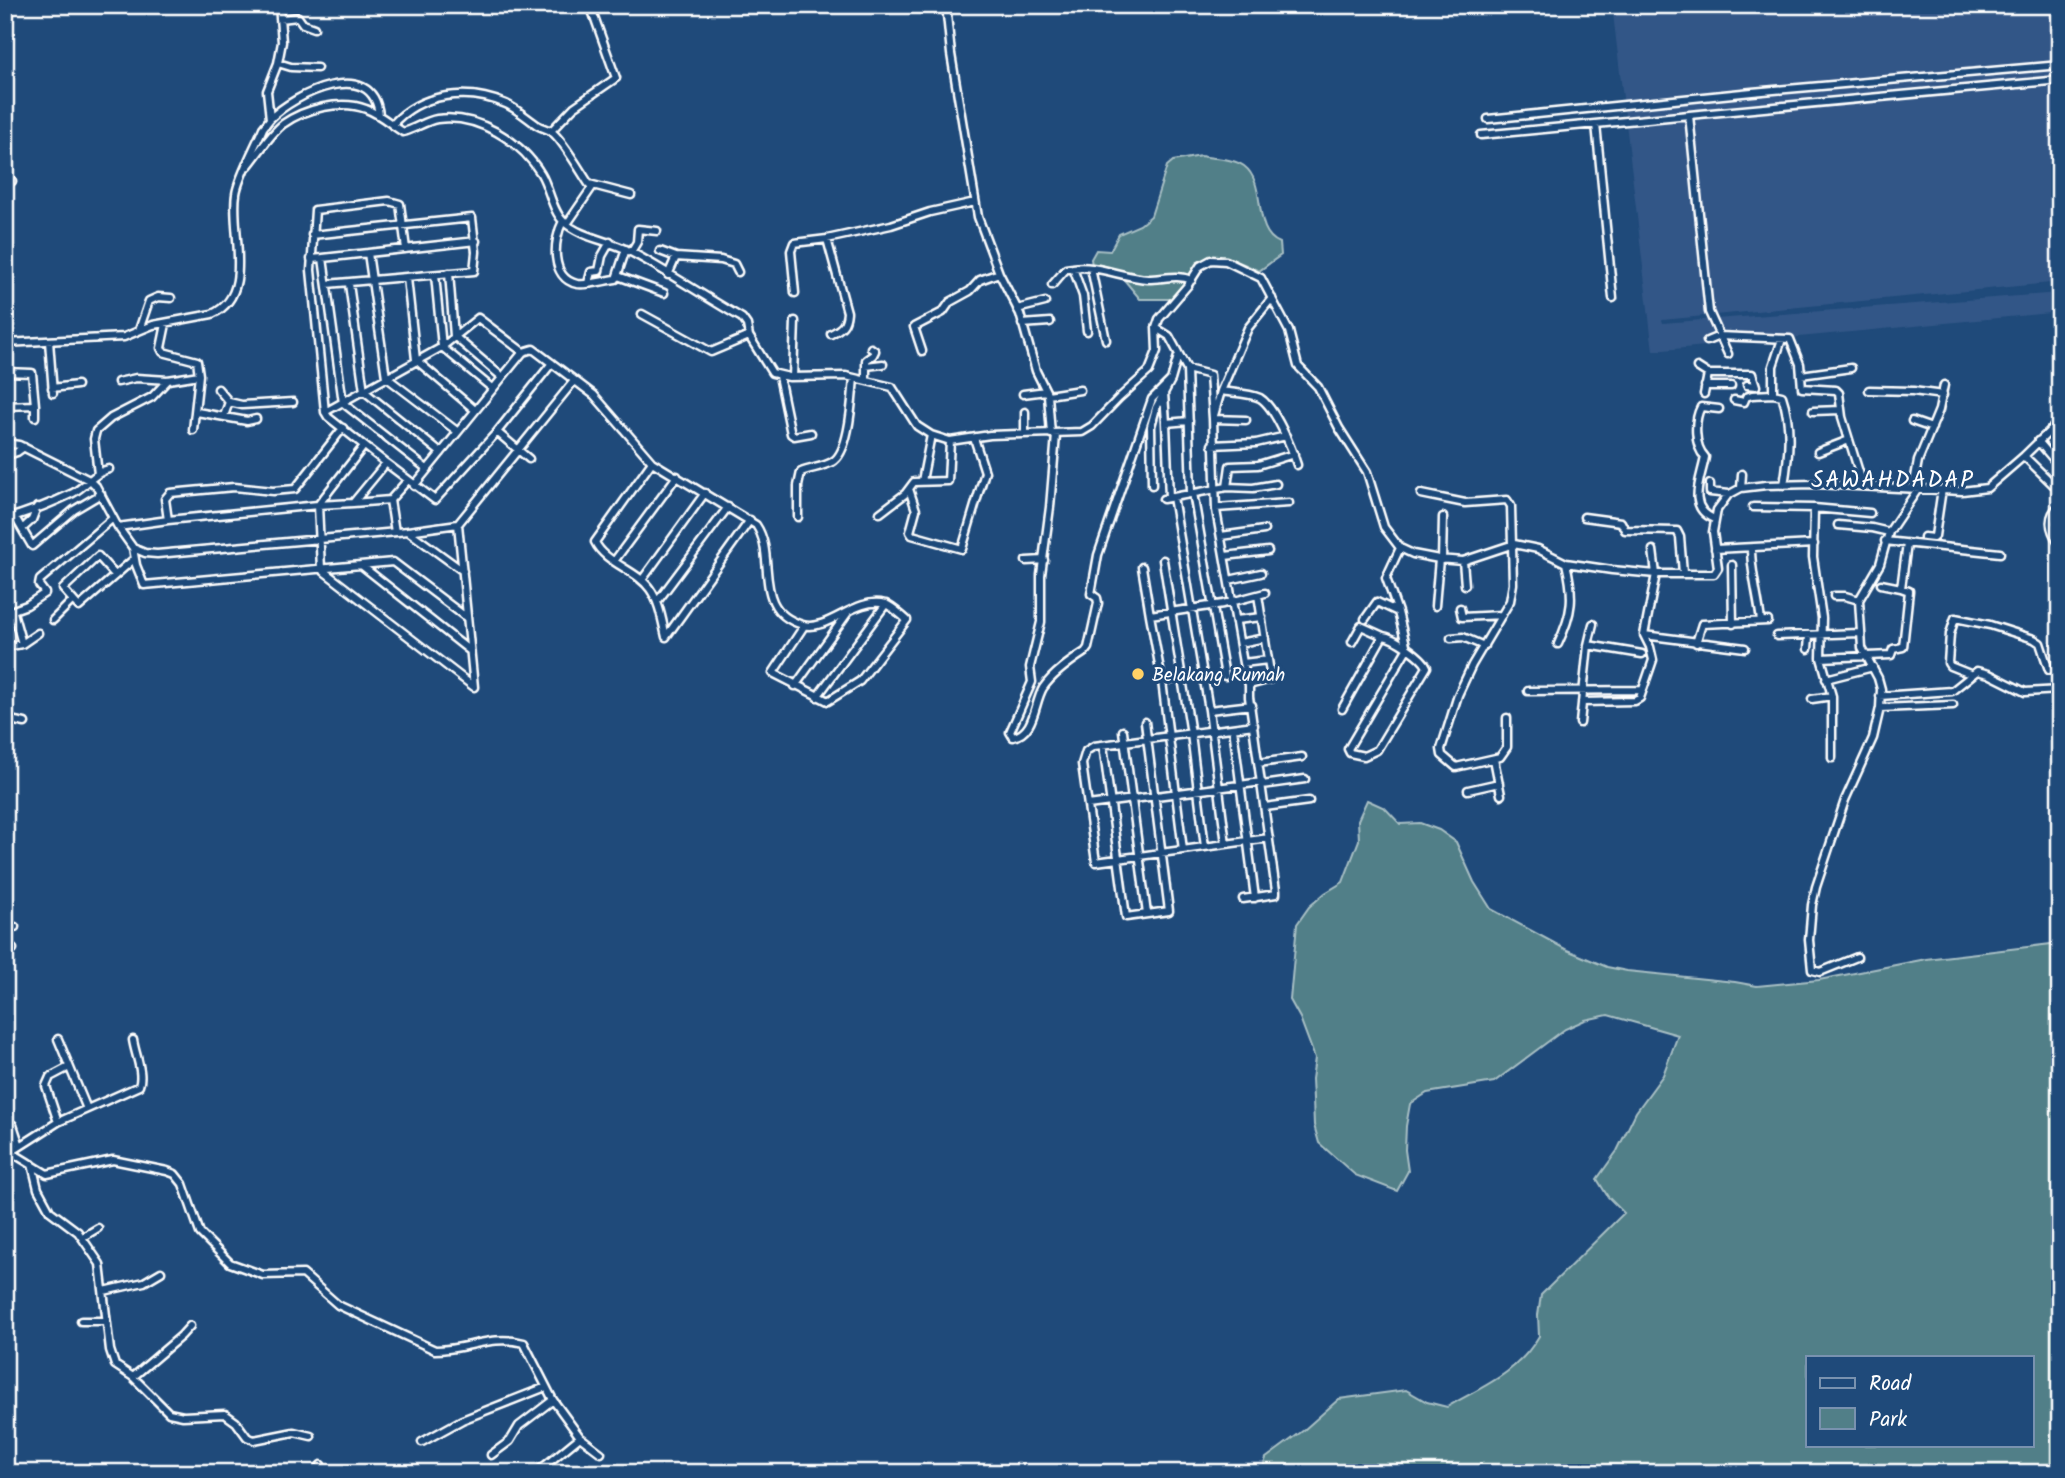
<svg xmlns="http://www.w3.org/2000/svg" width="2065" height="1478" font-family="Kalam,sans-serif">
  <rect width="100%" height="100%" fill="#1f4a7a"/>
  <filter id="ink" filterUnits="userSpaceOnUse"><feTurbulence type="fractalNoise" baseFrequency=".0143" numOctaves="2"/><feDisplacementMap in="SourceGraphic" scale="14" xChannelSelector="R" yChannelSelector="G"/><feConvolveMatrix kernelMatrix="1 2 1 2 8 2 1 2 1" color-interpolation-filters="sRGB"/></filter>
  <g filter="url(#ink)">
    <path fill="#335787" d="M1612 5H2060V282L1662 320 1663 323 2060 293V312L1653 351Z"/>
    <path fill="#517f88" stroke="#a8bfc4" stroke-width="2" fill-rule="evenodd" d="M1201 156C1214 159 1233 158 1244 166 1268 184 1251 232 1280 243L1281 255 1259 271C1206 245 1207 258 1173 299H1140L1121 276 1113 270 1092 265 1091 259 1096 250 1110 251 1119 234 1140 225 1151 216 1167 166 1173 161Z
      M1367 800 1385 808 1400 824 1420 823 1439 830 1456 842 1474 882 1491 909 1567 950 1607 967 1627 971 1735 982 1757 986 1819 980 1926 959 2060 943V1473H1261L1266 1458 1304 1430 1339 1399 1406 1390 1427 1402 1447 1407C1483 1386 1517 1374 1539 1336L1538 1315 1541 1295 1624 1213 1608 1197 1597 1179 1617 1151 1636 1112 1663 1075 1678 1035 1608 1015 1585 1020 1565 1029 1494 1082 1427 1093 1410 1104 1406 1126 1405 1150 1408 1171 1397 1191 1355 1175 1319 1143 1314 1125 1313 1099 1312 1079 1315 1058 1300 1018 1290 1000 1297 924 1309 907 1325 893 1343 882 1359 840 1358 820ZM1808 1357H2032V1445H1808Z"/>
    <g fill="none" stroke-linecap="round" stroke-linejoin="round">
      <g stroke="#fff" stroke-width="11">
        <path id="street" d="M946 5 951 54 978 217 999 273 1020 314 1036 371 1048 395 1051 434
          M280 19 298 17 303 24 314 28
          M278 63 291 67 317 68
          M270 119C294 94 373 56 379 115
          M1488 119 1752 92 2060 65
          M1596 124 1613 298
          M392 125C420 93 468 87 506 104 517 109 527 118 537 125 542 128 548 129 552 132 562 139 581 172 589 184L631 195
          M551 131 574 107 616 78 590 5
          M1481 135 1689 115
          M248 166C259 153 269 135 283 124 304 109 341 99 366 109 380 114 390 124 403 132 415 129 425 121 437 119 477 113 521 141 541 174 549 187 552 211 564 222 580 237 607 240 627 250 666 270 703 296 742 318L747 325 749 336 772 373 789 377 846 376 892 387 917 426 931 435 950 441 990 435 1082 432 1092 426 1119 398 1149 371 1157 351 1156 328 1159 319 1188 285 1200 266 1211 260 1226 261 1261 278 1289 331 1298 366 1318 387 1339 428 1367 472 1384 527 1400 548 1413 554 1439 559 1463 561 1514 544 1538 549 1566 563 1612 570 1656 574H1714L1718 568 1713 532 1717 510 1728 495 1741 488 1766 485 1814 484 1962 491 1987 488 2024 456 2060 421
          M5 180 12 181
          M563 221C553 240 550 278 577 284 587 286 606 280 616 279L626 249
          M567 224 593 186
          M312 235 472 218 476 252 474 271 327 284
          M827 239 847 312C846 325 842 328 831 334
          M660 251 676 257
          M631 252 637 242 638 229 657 231
          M368 253 386 377 458 432
          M323 258 476 241
          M311 259 323 258 343 403 427 469
          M1073 268C1095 264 1124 278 1148 279 1164 279 1177 274 1192 280
          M1091 268 1106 340
          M449 273 454 336 502 377
          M435 275 442 347 493 389
          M668 275 676 257 721 260 734 264 738 272
          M618 276 664 293
          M407 278 416 360 475 410
          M588 283 591 272 599 271 602 256 610 242
          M349 284 364 391 441 453
          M1052 285 1066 269 1073 268 1083 296 1087 331
          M795 293 791 251 794 243 827 239 891 225 930 212 975 202
          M1017 309 1045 302
          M642 314 711 352 749 336
          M166 324 161 348 163 352 197 361 199 375 193 430
          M1022 324 1050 322
          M1156 328 1169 336 1187 369 1210 375 1213 419 1246 420
          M139 330 149 301 158 297 171 298
          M1782 339 1773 366V394L1782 396C1792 425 1789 455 1784 485
          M49 341 53 393
          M1707 341 1719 336 1790 339 1800 364 1802 388 1836 390 1839 393 1842 417 1863 485
          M5 343 124 337 153 325 212 314C256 295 230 230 236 194 238 178 256 145 263 128L270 119 267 91 278 63 282 42 279 5
          M922 351 914 327 943 312 950 302 970 291 980 280 999 273
          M1728 354 1709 312 1689 115 2060 80
          M552 363 497 432 435 500 386 463 353 503 318 505 321 569 474 687 458 524 574 381
          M866 366 883 364
          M1697 367 1708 374H1752L1756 386 1747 385
          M1187 369 1191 493
          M5 372 32 373 35 405
          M1801 375 1851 368
          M779 376 791 434 794 436 811 433
          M793 377 795 321
          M866 380V360L873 355 875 351 871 348
          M118 382 136 378 168 380 199 375
          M1705 386H1731
          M52 388 77 385
          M218 389 229 402
          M1869 390 1913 391 1943 395
          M1221 391C1233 393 1249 393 1260 398 1275 407 1292 449 1297 465
          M1164 393 1166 423
          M1023 394 1046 391
          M1704 394 1708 374
          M1048 395 1080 390
          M1734 400 1744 402 1746 397 1752 395 1773 394
          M5 406 35 405V417
          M1813 411 1841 410
          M197 412 247 421 256 419
          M325 412 311 270 315 210 389 201 400 204 406 249
          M1025 412V434
          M224 416 229 402 242 405 293 402
          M1912 421 1932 428
          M497 432 529 459
          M1056 435 1050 507 1041 575V622L1030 667 1032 682 1010 732 1013 737C1035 733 1034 703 1043 688 1053 673 1071 661 1085 652L1088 648 1098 603 1097 598 1091 594 1098 555 1152 399 1171 380
          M2038 441 2055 461
          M5 443 19 445 91 481 96 486 118 527 133 548 136 565 144 585 393 562 467 618
          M1212 445 1256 443 1286 436
          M1818 452 1849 440
          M5 456 17 452 24 447
          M2024 456 2060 491
          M386 463 328 417 325 412 442 347 478 318 523 352
          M98 474 94 439 96 431 111 418 152 397 168 380
          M922 481 931 435
          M1710 484V492L1729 494
          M1152 485 1151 426 1156 408 1171 380 1178 356
          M414 486 523 352 533 349 594 395 652 462
          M1227 487 1230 466 1258 465 1294 454
          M1741 488 1742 474
          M1913 488 1918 461 1939 410 1944 385
          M909 489 916 510 910 532 912 535 962 549 985 472 974 438
          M1193 493 1225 676
          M1421 494 1465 503 1507 500 1511 506 1513 584 1510 601 1472 665 1458 695 1441 749 1442 755 1456 767 1500 757 1507 747V718
          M1173 497 1209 710 1226 844
          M1169 498 1166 423 1189 421
          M1163 499 1227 487 1253 488 1276 484
          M390 500 395 532
          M353 503 390 500 407 481
          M2060 505C2045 517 2050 531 2060 545
          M1753 507 1814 508 1870 513
          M1216 508 1289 503
          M1814 508 1813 557 1822 618 1821 658 1832 696V758
          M880 513 905 494 914 482 948 481 950 441
          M15 517 32 546 74 510 101 494
          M798 517V486L801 472C811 468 823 467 832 462 850 453 852 397 854 378
          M1584 517 1621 522 1625 530 1677 531 1680 537 1683 573
          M5 519C28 513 52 503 73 493 86 486 96 471 109 469
          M1714 519C1686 507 1701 480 1705 457 1694 446 1694 420 1701 407L1719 409
          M168 520 165 499 170 493 234 487 273 491 295 489 343 428
          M1838 525 1872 528 1889 532
          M118 527 168 520 318 505 364 446
          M22 529 32 520 37 507
          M408 531 463 571
          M1221 536 1264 530
          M1924 537 1933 538 1935 536 1942 489
          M1885 541 2000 553
          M133 548 145 553 157 554 408 531 458 524
          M1751 548C1751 573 1758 596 1761 621
          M1715 549 1814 544
          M1225 556 1268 551
          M615 560 677 476
          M1163 560 1191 734 1205 847
          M1442 560 1443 517
          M1026 561 1044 560
          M1463 561 1465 585
          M361 565 470 651
          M1732 565 1733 624
          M1142 567 1150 615 1223 604 1265 593
          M115 575 98 556 63 589 79 607 134 559
          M642 580 705 493
          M1229 580 1261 573
          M1881 584 1901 588
          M1834 596H1845L1859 600
          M657 602 728 507
          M1435 606 1439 559
          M1460 608 1462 617 1502 615
          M13 612 22 644
          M5 613 27 605 45 593 39 585 40 580 113 518
          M1150 615 1162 681 1183 850
          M1365 619 1377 602 1398 612
          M53 620 73 600
          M1236 620 1262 617
          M1644 635 1745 648
          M1777 636 1859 633
          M666 637C662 621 660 603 650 589 637 570 605 563 595 542L652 462 756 525C778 557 750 610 803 625 828 632 856 596 885 604 892 606 901 615 907 620L860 681 828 701 773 673 804 626
          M666 637 750 520
          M1451 638 1463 637 1484 646
          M1352 642 1361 626 1383 636
          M1240 643 1265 638
          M1696 643 1702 624 1768 621
          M1558 644C1573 612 1574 597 1566 563
          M1588 645 1642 654
          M5 647 22 644 38 633
          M1808 649 1809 636
          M1821 658 1891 655 1893 649 1903 647 1909 591 1901 588 1907 544
          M1243 663 1268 660
          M1970 674 1950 666 1948 663 1950 634 1955 618 1990 625 2034 639 2040 643 2049 670
          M1826 679 1873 667
          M1162 681 1203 675
          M1249 685 1271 679 1258 595
          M795 686 849 611
          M1528 691 1642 690
          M1880 696 1952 691 1977 671 1989 674 2025 692 2060 690
          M817 697 886 604
          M1812 699 1832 696
          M1582 702 1635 701 1640 698 1653 660 1650 647 1644 635 1656 574 1653 550
          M1880 708 1953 705
          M1342 709 1383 636C1394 637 1423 657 1427 667L1377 750 1364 756 1350 753 1348 749 1407 649 1398 612 1386 578 1400 548
          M1209 710 1252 705
          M5 719 25 723
          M1580 723 1588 645 1593 624
          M1254 725 1094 746 1086 751 1082 764 1096 862 1269 838
          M1233 728 1255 898
          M1123 731 1147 914
          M1103 745 1126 917 1169 911 1145 722
          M1494 759 1501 795
          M1259 763 1302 757
          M1262 785 1305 779
          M1468 790 1499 783
          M1088 805 1262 782
          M1265 807 1309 801
          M1243 899 1276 894V891L1249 697V685L1243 663 1216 510 1213 419 1221 391 1248 328 1272 298
          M5 926 15 927
          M5 947 13 949
          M1857 957 1820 972 1812 970 1809 940 1812 905 1816 887 1845 800 1873 738 1880 708 1881 689 1878 678 1862 648 1859 600 1880 564 1889 532 1918 489
          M58 1039 87 1109
          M5 1122 13 1125 20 1146
          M58 1122 46 1086 50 1077 69 1067
          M11 1152 58 1122 139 1086C144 1073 135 1054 133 1040
          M5 1153 11 1152 47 1174 113 1160 167 1171 175 1174 183 1184 200 1233 230 1263 263 1275 303 1274 338 1305 435 1350C466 1350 492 1334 524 1343L553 1400 580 1437
          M32 1164 38 1189 50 1211 78 1232 100 1264 110 1350 115 1365 133 1377 169 1413 183 1416 225 1414 236 1422 247 1437 254 1440 294 1432 311 1436
          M83 1237 98 1228
          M104 1291 144 1282 161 1272
          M81 1321H106
          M133 1377 181 1336 190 1326
          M422 1442 462 1420 546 1387
          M491 1455 510 1441 519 1426 553 1400
          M316 1473 321 1465
          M536 1473 580 1437 601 1453"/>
      </g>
      <use href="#street" stroke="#1f4a7a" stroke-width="6"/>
    </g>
  </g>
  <circle fill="#ffd166" stroke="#1f4a7a" stroke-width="2.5" cx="1138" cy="674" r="7"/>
  <g text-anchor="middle" stroke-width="6" stroke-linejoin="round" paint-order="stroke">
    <g font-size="19" fill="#fff" stroke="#1f4a7a" text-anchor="start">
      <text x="1152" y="681">Belakang Rumah</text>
    </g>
    <g font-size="23" letter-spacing="2" fill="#fff" stroke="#1f4a7a">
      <text x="1893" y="487">SAWAHDADAP</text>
    </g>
  </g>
  <rect width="2065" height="1478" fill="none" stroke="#1f4a7a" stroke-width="28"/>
  <rect x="14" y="14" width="2037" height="1450" fill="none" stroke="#fff" stroke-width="2.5" filter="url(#ink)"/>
  <rect x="1806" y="1356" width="228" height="91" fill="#1f4a7a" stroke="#7992af" stroke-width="2"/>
  <rect x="1820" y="1378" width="35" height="10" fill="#1f4a7a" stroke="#7992af" stroke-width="2"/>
  <text x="1869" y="1390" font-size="21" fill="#ffffff">Road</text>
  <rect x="1820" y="1408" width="35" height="21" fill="#517f88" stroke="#7992af" stroke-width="2"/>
  <text x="1869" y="1426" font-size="21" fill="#ffffff">Park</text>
</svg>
